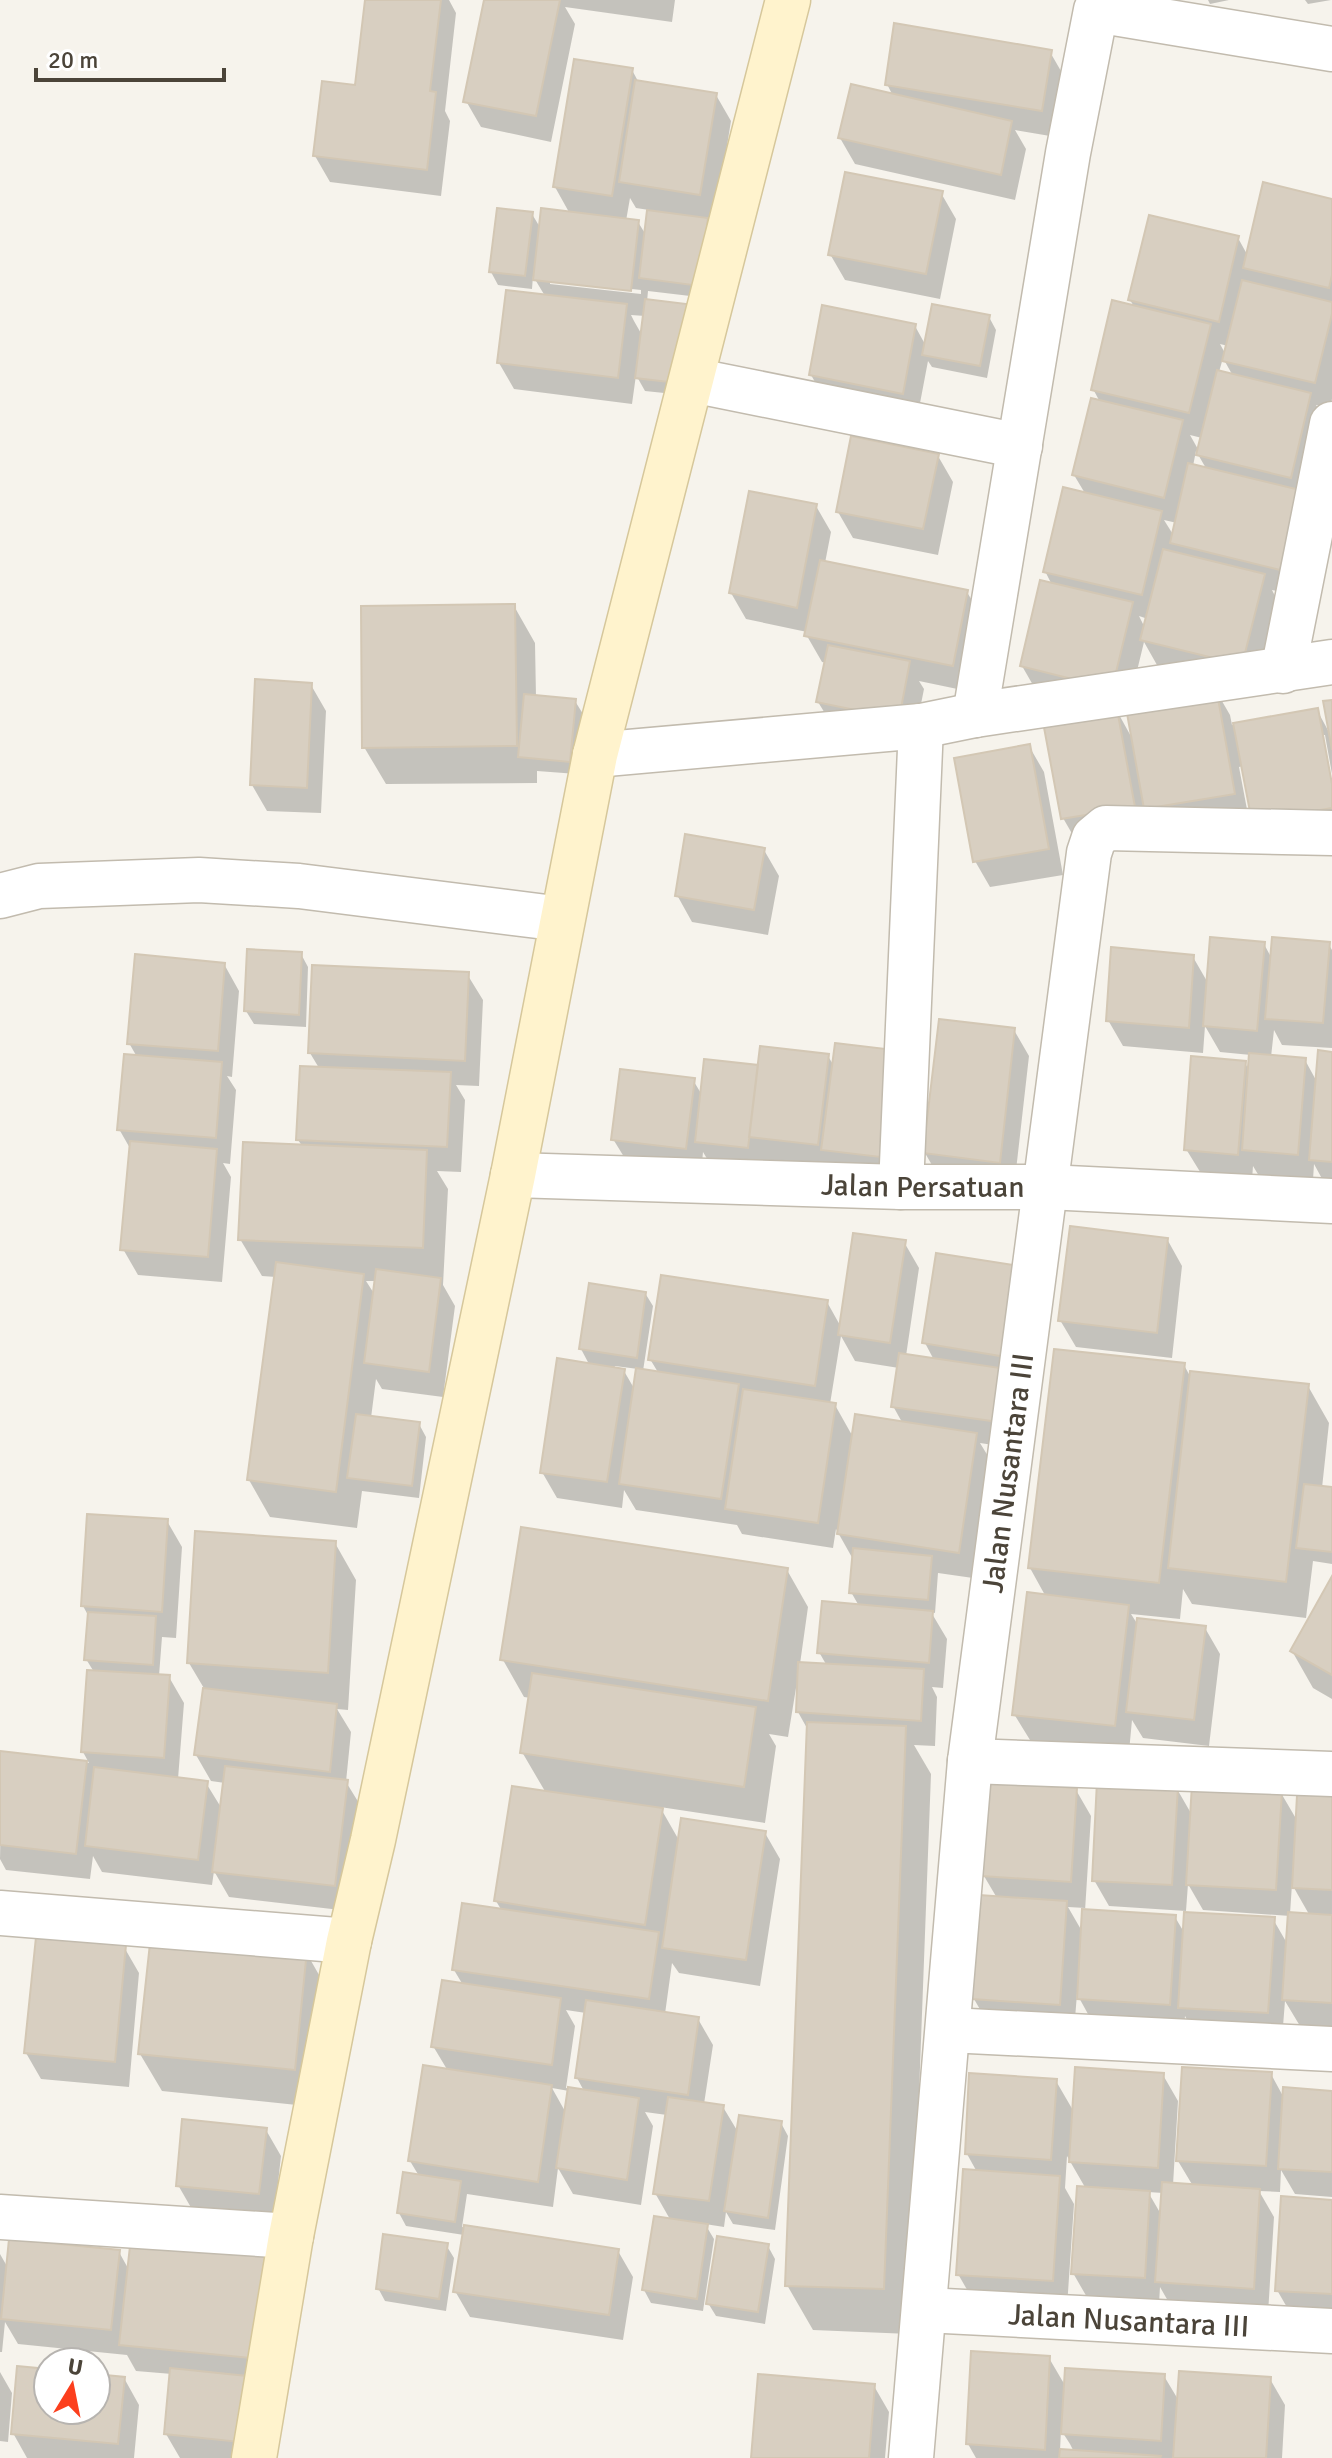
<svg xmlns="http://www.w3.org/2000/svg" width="1332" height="2458" font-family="Signika,sans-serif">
  <rect width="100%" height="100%" fill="#f6f3ec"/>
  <path fill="#0003" fill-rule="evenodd" d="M367 0H449L456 13 445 111 450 121 441 196 330 182 315 156 356 88Z
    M486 0H675L672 22 565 7 575 24 551 142 481 127 466 101Z
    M1208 0H1229L1210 4Z
    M1305 0H1331L1308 4Z
    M1050 52 1065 78 1056 137 1015 130 1026 149 1015 200 855 164 840 138 893 96 887 84Z
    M632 70 639 83 716 95 731 121 715 220 707 219 714 232 707 298 648 291 647 302 693 396 645 391 636 375 632 404 514 389 499 363 545 296 533 276 532 289 498 285 491 272 532 214 541 229 570 214 555 187ZM630 198 636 208 649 210 646 235 638 222 626 221ZM550 280 641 290V294L550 284ZM631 315 645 316 642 335 634 321Z
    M941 193 956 219 940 299 845 280 830 254Z
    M1332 201V399L1330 408 1316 405 1325 421 1295 595 1272 590 1278 602 1257 690 1157 665 1144 642 1129 704 1215 689 1230 715 1232 725 1317 710 1330 734 1332 702V774L1325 735H1321L1332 795V836L1243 766 1239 767 1249 820 1078 844 1063 818 1037 692 1022 666 1052 585 1045 571 1086 495 1074 475 1100 402 1093 389 1135 308 1130 300 1238 238 1248 256ZM1220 344 1228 346 1226 355ZM1223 358 1233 376 1219 372ZM1190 435 1202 438 1199 451ZM1196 451 1207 470 1193 466ZM1164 520 1177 523 1174 536ZM1139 616 1148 619 1145 628ZM1117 711 1129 714 1133 740Z
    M989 317 996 330 987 378 932 367 928 361 917 419 826 401 811 375 915 326 926 346Z
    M938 456 953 482 938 555 853 538 838 512Z
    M816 506 831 532 825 563 967 592 982 618 967 691 919 681 924 689 913 744 834 728 818 702 827 663 822 662 807 636V632L746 619 731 593Z
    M514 606 535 643 536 697 575 701 583 714 577 774 537 771V783L386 784 364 747Z
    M311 685 326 711 321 813 267 811 252 785Z
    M1029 746 1044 772 1063 875 990 887 975 861Z
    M764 850 779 876 768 935 692 922 677 895Z
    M1328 943 1332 950V1048L1282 1045 1274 1030 1271 1057 1305 1060 1317 1082 1332 1054V1186H1326L1314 1164 1313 1180 1259 1176 1253 1166 1252 1180 1202 1175 1186 1149 1245 1063 1250 1072 1251 1055 1220 1052 1205 1026 1203 1053 1123 1046 1108 1020 1193 957 1208 983 1264 944 1272 959Z
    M301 954 308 967 306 1027 254 1024 246 1011Z
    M224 964 239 991 232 1077 227 1076 236 1090 230 1164 223 1163 231 1177 222 1282 138 1275 123 1249 131 1150 119 1129 137 1057 129 1043Z
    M467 974 483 1000 479 1086 456 1085 465 1100 461 1172 437 1171 448 1189 443 1285 455 1306 443 1397 382 1389 376 1379 371 1418 419 1424 426 1437 419 1498 362 1491 357 1528 270 1517 249 1480 276 1277 262 1276 240 1239 303 1147 298 1140 319 1068 310 1053ZM366 1281H376L375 1295Z
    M1014 1030 1029 1056 1014 1188 940 1179 925 1153Z
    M828 1056 903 1183 712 1167 703 1152 701 1174 629 1165 613 1139 693 1080 702 1095 759 1067Z
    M1167 1239 1182 1266 1172 1358 1076 1347 1060 1320Z
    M904 1242 919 1268 906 1356 934 1360 925 1343 1019 1267 1013 1448 980 1443 991 1461 973 1578 938 1573 935 1613 931 1612 947 1639 943 1688 932 1687 937 1697 935 1746 914 1745 931 1774 910 2334 813 2330 787 2285 808 1730 798 1712 799 1688H796L788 1737 769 1734 776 1746 765 1823 660 1807 680 1842 765 1833 780 1859 760 1986 679 1973 672 1963 665 2014 698 2019 713 2045 704 2104 723 2107 738 2132 781 2123 788 2136 775 2230 733 2224 726 2212 724 2227 705 2224 714 2239 703 2311 651 2303 644 2290 671 2221 655 2193 667 2115 645 2112 653 2126 641 2205 573 2194 558 2168 553 2207 467 2194 462 2227 618 2251 633 2277 623 2340 470 2317 455 2291 464 2235 406 2226 399 2213 419 2176 410 2161 448 2071 433 2046 463 1985 454 1970 502 1911 496 1901 546 1793 522 1752 531 1698 524 1697 503 1660 787 1570 808 1607 800 1664 827 1666 819 1652 859 1606 851 1592 854 1561 836 1529 833 1548 742 1534 737 1525 636 1510 624 1490 622 1508 557 1498 542 1472 590 1366 581 1349 645 1293 653 1306 643 1371 659 1374 650 1359 827 1302 841 1327ZM841 1336 855 1361 899 1368 893 1406 903 1424 853 1437 835 1405 830 1404ZM615 1366 638 1369 635 1390 624 1371 614 1369ZM566 2010 586 2013 577 2078 584 2091 566 2088 575 2026ZM552 2088 569 2091 566 2113Z
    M1184 1365 1191 1378 1308 1386 1329 1423 1322 1488 1332 1489V1564L1313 1561 1306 1618 1192 1604 1183 1589 1180 1619 1131 1614 1138 1625 1205 1628 1220 1654 1209 1746 1143 1738 1132 1720 1129 1752 1030 1740 1014 1714 1046 1597 1030 1568Z
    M167 1521 182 1547 176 1638 162 1637 159 1676 169 1677 184 1703 178 1779 206 1783 222 1809 225 1783 211 1781 196 1755 205 1690 189 1663 335 1543 356 1580 348 1710 337 1709 351 1732 346 1782 362 1808 349 1911 229 1897 214 1871 212 1885 102 1872 93 1856 90 1879 6 1870 0 1859 2 1753 89 1763 83 1752 94 1672 86 1659 89 1617 83 1606Z
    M1332 1580V1699L1313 1688 1292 1651Z
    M1332 1781V2028L1300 2026 1285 2001 1282 2039 1195 2034 1185 2016 1184 2030 1094 2025 1077 1994 1074 2031 989 2025 974 1999 997 1898 984 1876 1076 1790 1091 1816 1085 1911 1175 1917 1185 1934 1273 1919 1288 1945 1290 1916 1203 1910 1188 1884 1186 1911 1109 1906 1094 1880 1177 1789 1192 1815 1281 1793 1298 1822ZM1292 1884 1298 1895 1310 1916 1290 1914ZM1068 1907 1085 1908 1083 1933Z
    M124 1947 139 1973 129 2087 41 2079 26 2053Z
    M306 1952 327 1989 316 2107 162 2091 140 2054Z
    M1271 2074 1284 2098 1332 2093V2197L1295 2194 1281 2170 1280 2192 1259 2191 1274 2217 1268 2314 1172 2308 1160 2287 1159 2304 1088 2299 1073 2273 1086 2189 1067 2156 1065 2188 1074 2204 1067 2307 973 2300 958 2274 977 2172 967 2154 1056 2081 1074 2112 1163 2075 1178 2101 1173 2185 1193 2186 1178 2161ZM1148 2192 1163 2193 1162 2216Z
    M266 2130 281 2156 274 2219 193 2211 178 2185Z
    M1332 2202V2319L1292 2316 1277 2290Z
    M446 2245 454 2258 446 2311 385 2301 378 2288Z
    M768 2246 775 2259 765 2324 716 2316 708 2303Z
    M119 2252 129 2270 272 2253 255 2458H180L166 2434 172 2374 136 2371 127 2355 18 2344 5 2322 2 2352H0V2254L8 2268Z
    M1049 2358 1066 2387 1164 2376 1179 2401 1270 2379 1285 2405 1282 2458H976L968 2444ZM1061 2430 1070 2444 1074 2452 1060 2451Z
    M48 2371V2410H96V2376L124 2378 139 2405 134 2458H27L13 2433Z
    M0 2372 12 2393 8 2442 0 2441Z
    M874 2386 889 2412 885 2458H753Z"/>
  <path fill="#d8cfc1" stroke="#d3c7b4" stroke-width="2" d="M365 0H441L430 91 436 92 427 170 313 156 322 81 355 85Z
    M484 0H560L536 116 463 102Z
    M894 23 1052 50 1042 111 885 85Z
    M574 59 633 68 612 196 553 187Z
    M635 80 717 93 700 195 619 182Z
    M851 84 1012 121 1001 175 838 138Z
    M845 172 943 191 926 274 828 255Z
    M1263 182 1332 199V275L1329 288 1243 268Z
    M497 208 533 212 525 276 489 272Z
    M541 208 639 220 631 291 533 280Z
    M647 210 708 218 700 286 639 278Z
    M1149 215 1239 236 1219 322 1128 300Z
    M1242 280 1332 302V314L1315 383 1222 361Z
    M506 290 627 304 618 378 497 363Z
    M645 299 695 305 686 384 635 378Z
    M1112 300 1211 324 1189 413 1091 390Z
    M932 304 990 315 980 366 922 355Z
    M822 305 916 324 903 394 809 375Z
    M1217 370 1311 393 1291 478 1196 455Z
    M1091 398 1183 420 1164 498 1072 475Z
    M851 436 939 454 923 529 836 512Z
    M1188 463 1300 490 1280 570 1170 543Z
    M1063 487 1162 511 1142 595 1043 572Z
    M749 491 817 504 797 608 729 593Z
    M1163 549 1265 574 1242 665 1140 640Z
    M820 560 968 590 953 666 804 636Z
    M1040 580 1133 602 1112 689 1020 666Z
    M515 604 517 746 362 748 361 606Z
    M828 645 910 661 899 719 816 702Z
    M255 679 312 683 307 788 250 785Z
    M1216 687 1235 794 1144 809 1125 702Z
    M524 694 576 699 570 762 518 757Z
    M1332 700V750L1323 701Z
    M1318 708 1332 784V808L1252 822 1233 723Z
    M1117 709 1135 807 1061 819 1043 722Z
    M1030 744 1049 849 973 862 954 758Z
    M685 834 765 848 754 910 675 896Z
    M1210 937 1265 942 1257 1031 1203 1026Z
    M1272 937 1330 942 1323 1023 1265 1019Z
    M1111 947 1194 955 1189 1028 1106 1021Z
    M247 949 302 952 299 1015 244 1011Z
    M135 954 225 963 218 1051 127 1044Z
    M312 965 469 972 465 1061 308 1053Z
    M939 1019 1015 1028 1000 1163 923 1153Z
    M835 1043 903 1051 889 1158 821 1150Z
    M760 1046 829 1054 818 1145 749 1137Z
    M1318 1050 1332 1052V1162L1309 1160Z
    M1249 1053 1306 1058 1298 1155 1242 1150Z
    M124 1054 222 1062 216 1138 117 1130Z
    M1191 1056 1246 1061 1238 1155 1184 1150Z
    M704 1059 758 1065 748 1148 695 1142Z
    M300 1066 451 1072 447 1147 296 1140Z
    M620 1069 695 1078 686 1149 611 1140Z
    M130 1141 217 1149 208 1257 120 1250Z
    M243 1142 427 1150 423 1248 238 1240Z
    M1070 1226 1168 1238 1157 1333 1058 1321Z
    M853 1233 906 1240 890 1343 838 1335Z
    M936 1253 1020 1266 1006 1357 922 1343Z
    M276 1262 364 1274 336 1492 247 1480Z
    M376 1269 441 1278 429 1372 364 1363Z
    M661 1275 828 1300 815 1386 648 1360Z
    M589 1283 646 1292 637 1358 579 1349Z
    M1054 1349 1185 1363 1159 1583 1028 1568Z
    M899 1353 1007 1369 999 1422 891 1407Z
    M557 1358 625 1369 607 1482 540 1473Z
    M636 1368 739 1384 721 1499 619 1484Z
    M1190 1371 1309 1384 1286 1582 1168 1568Z
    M743 1389 836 1403 818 1523 725 1509Z
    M356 1414 420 1422 412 1486 347 1478Z
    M855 1414 977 1433 959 1553 837 1534Z
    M1304 1484 1332 1487V1552L1296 1548Z
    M87 1514 168 1519 162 1612 81 1606Z
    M521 1527 788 1568 768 1701 500 1660Z
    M195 1531 336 1541 328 1673 187 1663Z
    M853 1548 932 1556 928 1600 849 1593Z
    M1332 1576V1675L1290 1651Z
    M1027 1592 1129 1605 1115 1726 1012 1715Z
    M822 1601 933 1611 929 1663 817 1653Z
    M88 1612 156 1616 153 1665 84 1660Z
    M1137 1618 1206 1626 1194 1720 1126 1712Z
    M798 1662 924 1669 921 1721 796 1712Z
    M87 1670 170 1675 164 1758 81 1752Z
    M532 1673 756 1707 744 1787 520 1753Z
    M203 1688 337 1704 330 1772 194 1755Z
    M807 1722 906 1726 884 2289 785 2286Z
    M0 1751 87 1761 76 1854 0 1845Z
    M225 1766 348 1780 335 1886 212 1872Z
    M94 1767 208 1781 198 1860 85 1846Z
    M1298 1777 1332 1779V1890L1292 1888Z
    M1097 1781 1178 1787 1172 1885 1092 1881Z
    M988 1782 1077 1788 1071 1882 982 1876Z
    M1192 1784 1282 1791 1276 1890 1186 1885Z
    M512 1786 663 1808 645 1925 494 1901Z
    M681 1818 766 1831 746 1960 662 1948Z
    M979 1895 1067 1901 1060 2005 972 1999Z
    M462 1903 659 1932 649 1999 452 1970Z
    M1082 1909 1176 1915 1170 2005 1077 1999Z
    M1184 1912 1275 1917 1268 2013 1178 2008Z
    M1288 1912 1332 1915V2003L1282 2000Z
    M151 1934 307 1950 295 2070 138 2054Z
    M36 1937 126 1945 115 2062 24 2053Z
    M442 1980 561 1998 552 2065 431 2047Z
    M586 2000 699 2017 688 2095 575 2078Z
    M423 2065 552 2085 538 2182 408 2161Z
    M1075 2067 1164 2073 1158 2168 1069 2162Z
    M1182 2067 1272 2072 1266 2166 1176 2161Z
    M969 2073 1057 2079 1051 2160 965 2154Z
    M568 2087 639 2098 627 2180 556 2168Z
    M1283 2087 1332 2091V2172L1278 2169Z
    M668 2097 724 2105 709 2201 653 2194Z
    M739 2115 782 2121 768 2218 724 2211Z
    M182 2119 267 2128 259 2194 176 2186Z
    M963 2169 1060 2176 1053 2281 956 2275Z
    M403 2172 461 2181 455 2222 397 2213Z
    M1162 2182 1260 2189 1254 2289 1155 2282Z
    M1077 2186 1150 2191 1145 2278 1071 2274Z
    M1281 2196 1332 2200V2294L1275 2291Z
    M654 2216 708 2224 697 2299 642 2290Z
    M464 2225 619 2249 609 2315 453 2292Z
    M383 2234 448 2243 439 2299 376 2289Z
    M717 2236 769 2244 758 2312 706 2304Z
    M131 2237 273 2251 262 2359 119 2345Z
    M9 2239 120 2250 111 2330 1 2319Z
    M971 2351 1050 2356 1045 2450 966 2444Z
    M17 2366 48 2369V2410H96V2374L125 2377 118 2444 11 2434Z
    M170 2368 247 2376 240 2442 164 2434Z
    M1065 2368 1165 2374 1161 2441 1061 2434Z
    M1179 2371 1271 2377 1266 2458H1173Z
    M758 2374 875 2384 869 2458H751Z
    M1060 2449 1161 2456 1160 2458H1059Z"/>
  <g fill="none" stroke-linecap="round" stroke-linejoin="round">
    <g stroke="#c2bbae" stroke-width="47">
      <g id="street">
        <path d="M692 380 1020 446"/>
        <path d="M1283 671 1332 424"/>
        <path d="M975 715 1068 153 1096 10 1332 49"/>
        <path d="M595 755 921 726 975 715 1332 662"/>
        <path d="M0 896 39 886 199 880 299 886 562 919"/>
        <path id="s1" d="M513 1175 901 1187H1047L1332 1201"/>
        <path d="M901 1187 921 726"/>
        <path d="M970 1761 1332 1774"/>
        <path d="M0 1913 349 1941"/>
        <path d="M949 2030 1332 2049"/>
        <path d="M0 2217 291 2236"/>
        <path id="s2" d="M925 2310 1332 2331"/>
        <path id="s3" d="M911 2458 970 1761 1089 853 1094 838 1106 828 1332 833"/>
      </g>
    </g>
    <g stroke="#d6c79b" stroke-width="47">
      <path id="secondary" d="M254 2458 291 2236 349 1941 373 1840 513 1175 595 755 788 0"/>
    </g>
    <use href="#street" stroke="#fff" stroke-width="44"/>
    <use href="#secondary" stroke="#fff3cd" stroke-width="44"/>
  </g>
  <g text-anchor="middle" stroke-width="6" stroke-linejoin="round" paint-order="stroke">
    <g font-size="30" fill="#4b4439" stroke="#fff">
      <text dy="10" stroke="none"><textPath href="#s1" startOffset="410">Jalan Persatuan</textPath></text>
      <text dy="10" stroke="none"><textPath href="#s3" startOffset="990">Jalan Nusantara III</textPath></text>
      <text dy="10" stroke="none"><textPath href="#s2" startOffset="204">Jalan Nusantara III</textPath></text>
    </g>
  </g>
  <g transform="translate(72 2386) rotate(10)"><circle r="38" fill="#ffffff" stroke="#b7b4b0" stroke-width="2"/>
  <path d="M0-6L14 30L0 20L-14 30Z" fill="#fc3f1d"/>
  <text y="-12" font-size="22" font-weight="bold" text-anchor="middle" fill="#4b4439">U</text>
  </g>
  <path d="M36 68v12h188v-12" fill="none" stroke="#4b4439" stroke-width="4"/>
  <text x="48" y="68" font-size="24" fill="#4b4439" stroke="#ffffff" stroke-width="6" paint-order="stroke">20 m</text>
</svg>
